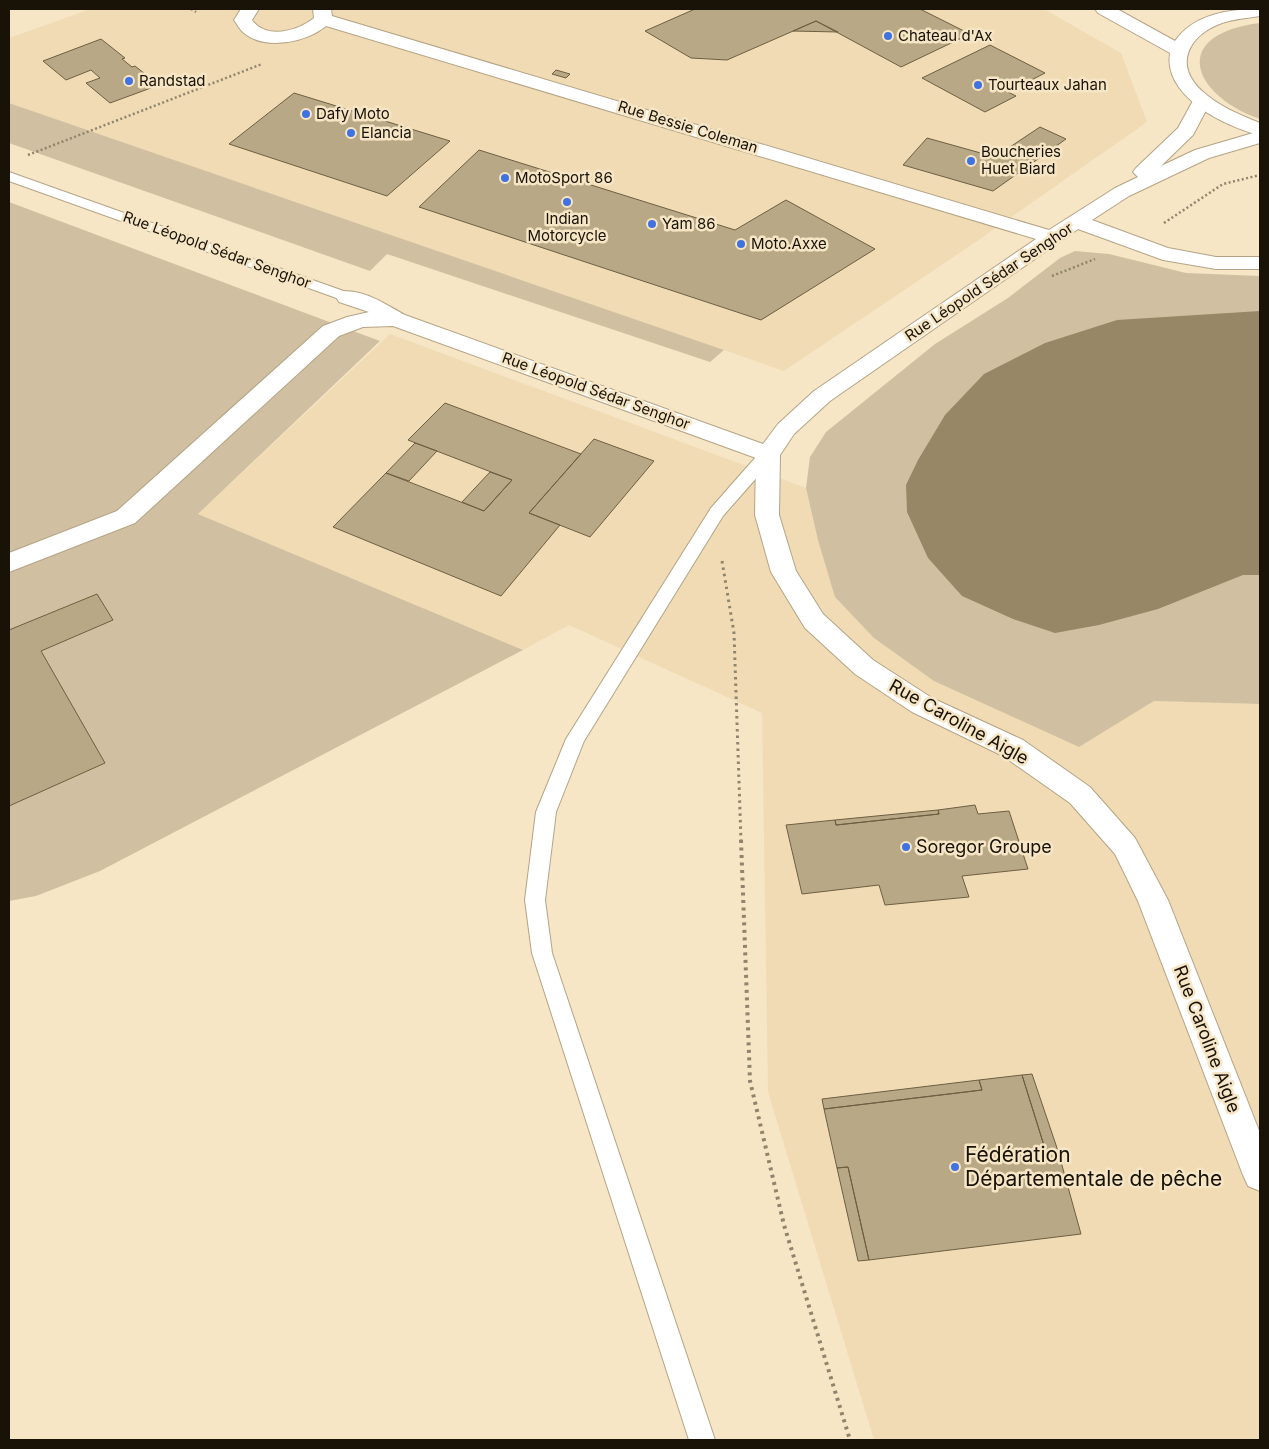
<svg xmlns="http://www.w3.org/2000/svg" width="1269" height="1449" font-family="Inter,sans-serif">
  <rect width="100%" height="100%" fill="#f6e6c5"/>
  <path fill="#f0dbb4" d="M91 9H1044L1121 53 1147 122 980 239 784 371 9 103V38Z
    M390 334 806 488 818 540 1079 747 1154 701 1260 704V1440H874L768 1092 762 713 569 625 523 650 198 514Z"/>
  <path fill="#d0c0a1" d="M1260 23V119C1190 94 1170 34 1260 23Z
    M9 103 724 350 710 362 387 254 370 271 9 143Z
    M9 202 380 341 198 514 523 650 100 871 36 896 9 901Z
    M1075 251 1109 254 1186 273 1260 276V704L1154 701 1079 747 934 681 874 638 835 597 818 540 806 488 810 457 826 432 935 344 1008 298 1060 258Z"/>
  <path fill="#988766" d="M1260 311V575H1243L1158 609 1099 625 1055 633 1013 619 962 596 928 558 907 512 906 485 918 460 945 415 984 374 1045 343 1117 320Z"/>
  <path fill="#b9a885" stroke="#6e5f42" d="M695 9H920L970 34 901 67 816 21 727 60 691 58 645 31Z
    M816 21 838 32 793 31Z
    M101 39 125 58 122 59 132 67 135 66 159 85 110 103 86 83 100 78 91 70 66 80 43 61Z
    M990 45 1045 73 1008 92 1016 96 985 112 922 78Z
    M556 70 570 74 566 78 552 74Z
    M294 93 450 141 387 196 229 144Z
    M1040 127 1066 139 993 191 903 165 927 138 995 157Z
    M479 150 735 230 786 200 875 249 761 320 419 207Z
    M445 403 581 454 529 513 560 525 501 596 333 527 386 473 484 511 512 480 408 440Z
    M594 439 654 461 590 537 529 513Z
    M415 443 437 451 409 481 386 473Z
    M490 472 512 480 484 511 462 502Z
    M97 594 113 620 41 651 105 763 9 806V630Z
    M975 805 978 814 1009 811 1028 869 962 876 969 897 885 905 879 885 802 894 786 825 835 820 836 825 939 814 938 810Z
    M938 810 939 814 836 825 835 820Z
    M1032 1074 1058 1151 1046 1152 1022 1075Z
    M1022 1075 1046 1152 1058 1151 1081 1234 869 1260 848 1167 837 1168 824 1109 982 1090 979 1080Z
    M979 1080 982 1090 824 1109 822 1099Z
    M848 1167 869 1260 858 1261 837 1168Z"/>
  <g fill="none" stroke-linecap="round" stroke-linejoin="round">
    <g stroke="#b4a485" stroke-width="2">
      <path id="service" d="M9 172 352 294 354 297 347 301 342 300 9 181Z
        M768 449 774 450 776 454 774 458 723 516 584 741 556 812 545 900 552 953 715 1440H689L532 953 525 900 536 812 566 739 711 508 762 450Z"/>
    </g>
    <g stroke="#b4a485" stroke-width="2">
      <path id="minor" d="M241 9H259L252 20C266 40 298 31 314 18L313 9H331L332 16 1049 230 1115 188 1138 177 1133 172 1136 168 1178 128 1195 97H1209L1211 101 1193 135 1161 166 1195 150 1260 131V143L1209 158 1129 196 1092 220 1168 248 1216 257H1260V269H1216L1163 260 1078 229 830 401 794 434 780 455 779 515 796 571 823 614 873 660 932 698 1023 740 1090 787 1135 838 1168 900 1260 1133V1191L1248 1186 1243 1175 1138 901 1115 854 1070 803 1003 756 912 712 855 674 805 628 771 572 755 515 756 458 393 326 363 327 339 336 135 523 9 572V553L117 511 323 326 347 317 369 312 339 302 336 297 339 292C361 287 387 305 405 315L763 444 778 424 814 391 1036 239 326 26C307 42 265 51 244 33 240 30 237 24 234 20Z"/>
    </g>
    <g stroke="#b4a485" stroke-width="2">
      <path id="primary" d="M1095 9H1117L1175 41C1194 14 1229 9 1260 9V16C1248 18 1234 19 1222 23 1189 35 1173 64 1202 91 1218 106 1240 115 1260 123V135C1225 127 1163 96 1170 53L1098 13Z"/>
    </g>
    <path stroke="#8f846d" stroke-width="2.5" stroke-dasharray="2 2.5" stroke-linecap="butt" d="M191 9 196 12
      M28 155 262 64
      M1164 223 1223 184 1260 175
      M1052 276 1095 259"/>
    <path stroke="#8f846d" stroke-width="3" stroke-dasharray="2.5 4" stroke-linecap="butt" d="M722 561 734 633 741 841"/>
    <path stroke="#8f846d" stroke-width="4" stroke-dasharray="3 4.5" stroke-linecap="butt" d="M741 840 750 1081 784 1225 850 1440"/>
    <use href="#service" fill="#fff" fill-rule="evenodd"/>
    <use href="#minor" fill="#fff" fill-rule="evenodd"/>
    <use href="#primary" fill="#fff" fill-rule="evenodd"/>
  </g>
  <g fill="#4072e2" stroke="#f6e6c5" stroke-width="2">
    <circle cx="888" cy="36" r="5"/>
    <circle cx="129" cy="81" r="5"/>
    <circle cx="978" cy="85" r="5"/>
    <circle cx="306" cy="114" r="5"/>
    <circle cx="351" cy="133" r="5"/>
    <circle cx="971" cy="161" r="5"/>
    <circle cx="505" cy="178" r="5"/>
    <circle cx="567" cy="202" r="5"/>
    <circle cx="652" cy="224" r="5"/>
    <circle cx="741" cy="244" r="5"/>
    <circle cx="906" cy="847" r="5"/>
    <circle cx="955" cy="1167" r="5"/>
  </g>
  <g text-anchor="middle" stroke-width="5" stroke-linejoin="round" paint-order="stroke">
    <g font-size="15" fill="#181207" stroke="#f6e6c5" text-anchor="start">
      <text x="898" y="41">Chateau d'Ax</text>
      <text x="139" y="86">Randstad</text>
      <text x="988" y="90">Tourteaux Jahan</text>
      <text x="316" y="119">Dafy Moto</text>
      <text x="361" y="138">Elancia</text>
      <text x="981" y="157">Boucheries<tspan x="981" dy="17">Huet Biard</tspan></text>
      <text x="515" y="183">MotoSport 86</text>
      <text x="567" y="224" text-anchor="middle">Indian<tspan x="567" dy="17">Motorcycle</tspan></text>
      <text x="662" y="229">Yam 86</text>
      <text x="751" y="249">Moto.Axxe</text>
    </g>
    <g font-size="15" fill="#181207" stroke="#f6e6c5">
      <text transform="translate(688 127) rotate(17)" y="5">Rue Bessie Coleman</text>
      <text transform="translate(217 250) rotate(20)" y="5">Rue Léopold Sédar Senghor</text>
      <text transform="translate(989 282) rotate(-34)" y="5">Rue Léopold Sédar Senghor</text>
      <text transform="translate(596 391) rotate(20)" y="5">Rue Léopold Sédar Senghor</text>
    </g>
    <g font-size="18" fill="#181207" stroke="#f6e6c5">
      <text transform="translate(959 722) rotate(29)" y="6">Rue Caroline Aigle</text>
      <text transform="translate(1207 1039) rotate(69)" y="6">Rue Caroline Aigle</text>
    </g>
    <g font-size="18" fill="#181207" stroke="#f6e6c5" text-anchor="start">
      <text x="916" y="853">Soregor Groupe</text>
    </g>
    <g font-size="21" fill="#181207" stroke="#f6e6c5" text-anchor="start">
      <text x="965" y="1162">Fédération<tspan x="965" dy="24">Départementale de pêche</tspan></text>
    </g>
  </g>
  <rect width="1269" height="1449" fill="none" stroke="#181207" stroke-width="20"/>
</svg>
